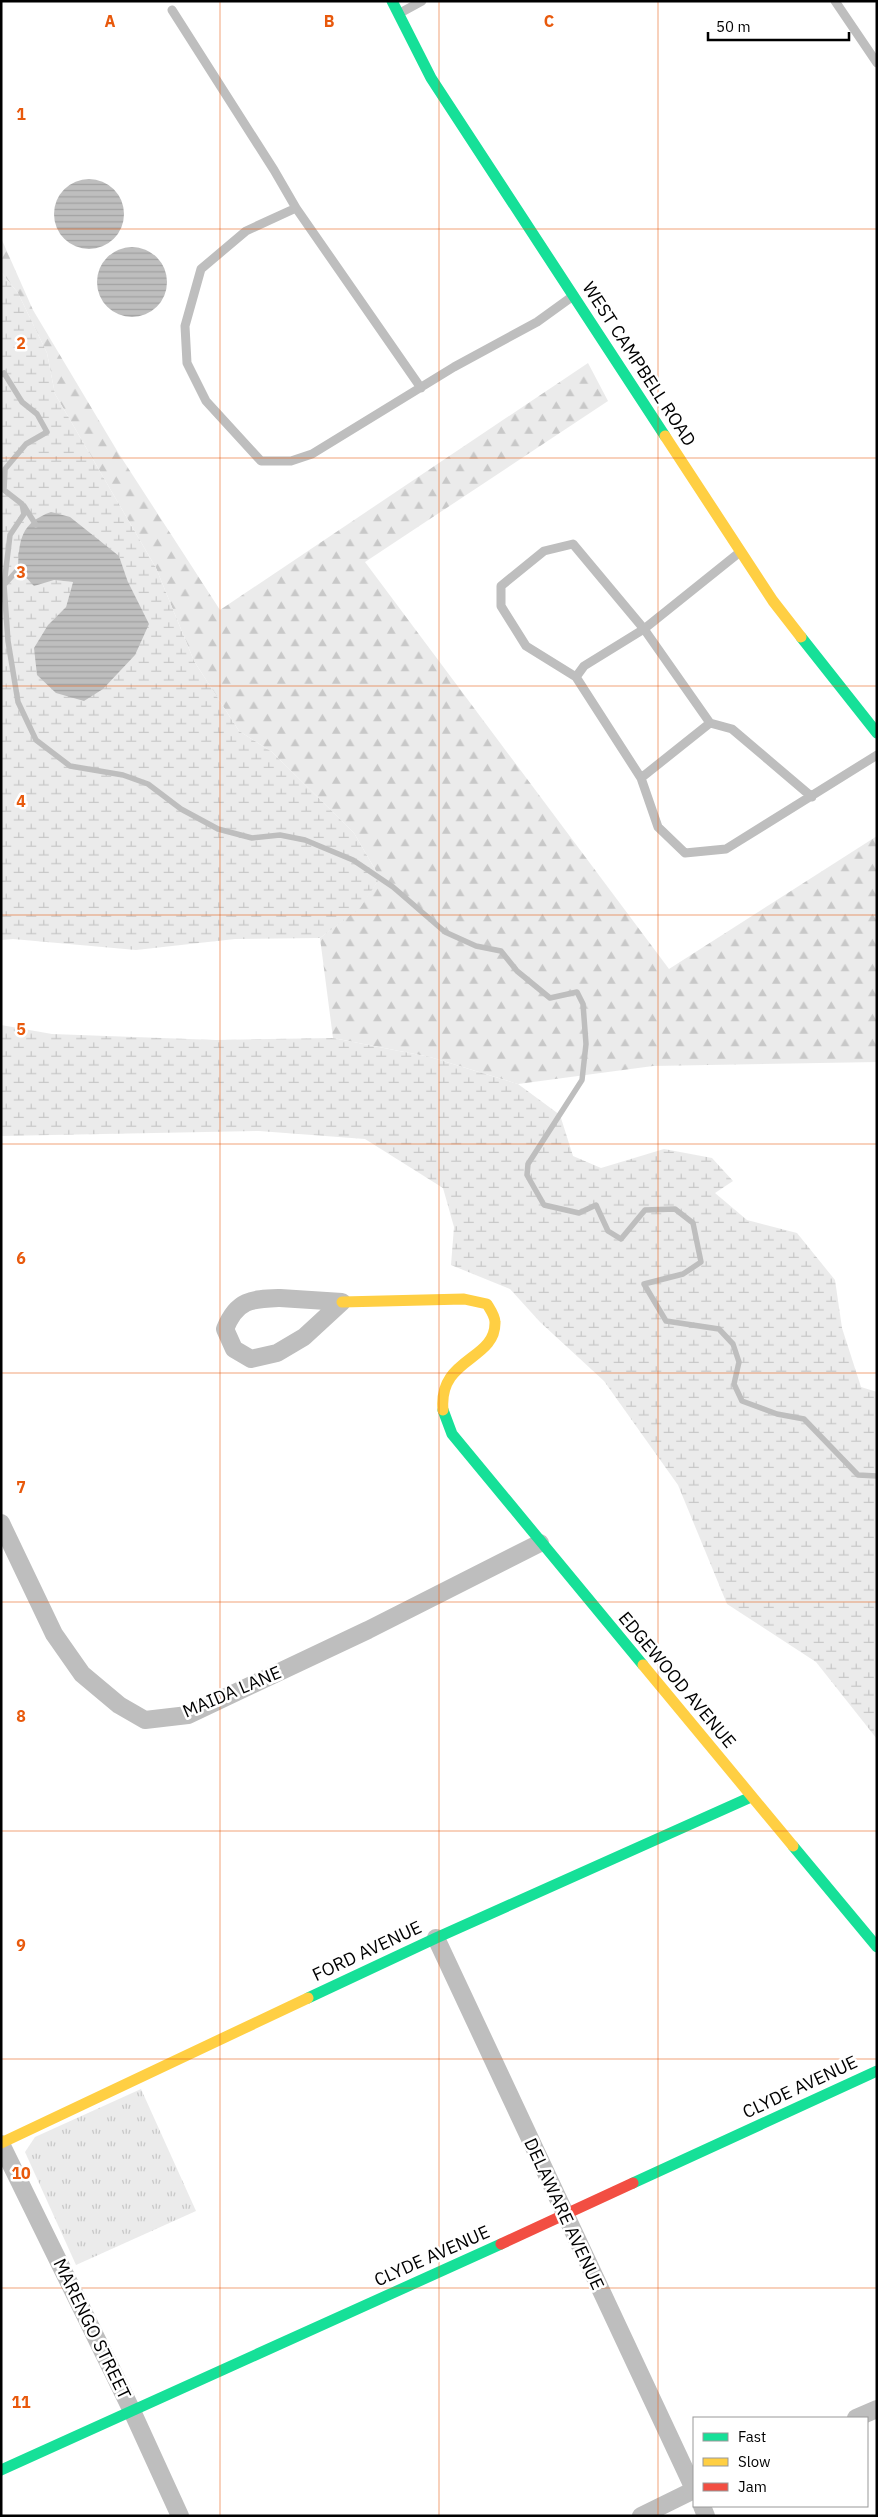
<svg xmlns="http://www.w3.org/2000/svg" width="878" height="2517" font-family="'IBM Plex Sans',sans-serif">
  <defs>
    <pattern id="grass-tufts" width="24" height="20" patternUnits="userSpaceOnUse" patternTransform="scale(1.25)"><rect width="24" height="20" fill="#ebebeb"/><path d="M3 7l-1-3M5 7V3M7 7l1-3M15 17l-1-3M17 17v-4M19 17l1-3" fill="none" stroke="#c8c8c8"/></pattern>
    <pattern id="forest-firs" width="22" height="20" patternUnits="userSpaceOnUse" patternTransform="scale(1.25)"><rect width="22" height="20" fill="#ebebeb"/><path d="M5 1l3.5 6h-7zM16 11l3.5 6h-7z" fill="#c8c8c8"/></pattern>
    <pattern id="wetland-marsh" width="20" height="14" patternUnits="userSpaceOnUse" patternTransform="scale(1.25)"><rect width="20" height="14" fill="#ebebeb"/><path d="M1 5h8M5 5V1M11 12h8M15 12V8" fill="none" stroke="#c8c8c8"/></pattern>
    <pattern id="water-rules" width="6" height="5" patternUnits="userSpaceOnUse" patternTransform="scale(1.25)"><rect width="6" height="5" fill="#bebebe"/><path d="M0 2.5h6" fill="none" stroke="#a2a2a2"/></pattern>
  </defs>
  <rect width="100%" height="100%" fill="#fff"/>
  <path fill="url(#grass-tufts)" d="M141 2089 196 2211 76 2265 25 2152 35 2137Z"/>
  <path fill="url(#forest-firs)" d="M1 238 33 310 119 454 220 610 588 363 608 401 365 562 669 969 877 836V1062L653 1066 518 1084 430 1057 333 1038 320 938 359 908 380 878 354 833 272 752 239 731 194 661 156 568 55 394 47 353 18 293 1 272Z"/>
  <path fill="url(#wetland-marsh)" fill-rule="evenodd" d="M1 272 18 293 47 353 55 394 156 568 194 661 239 731 272 752 354 833 380 878 360 908 320 938 235 939 136 950 13 939 1 940ZM119 556 128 582 48 625 66 607 73 582 54 580Z
    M1 1025 52 1034 216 1040 333 1038 430 1057 518 1084 560 1115 573 1156 601 1168 664 1149 712 1158 733 1181 715 1193 747 1220 797 1233 835 1280 842 1328 861 1387 877 1392V1739L816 1662 727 1604 678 1485 604 1381 540 1322 510 1289 451 1265 454 1227 443 1188 365 1139 259 1131 1 1136Z"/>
  <path fill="url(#water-rules)" d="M54 214a35 35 0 1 1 70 0a35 35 0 1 1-70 0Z
    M97 282a35 35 0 1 1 70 0a35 35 0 1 1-70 0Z
    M51 512 70 517 119 556 128 582 149 624 135 655 103 689 84 701 56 693 37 675 34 648 48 625 66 607 73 582 54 580 34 586 18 569C19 539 21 523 51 512Z"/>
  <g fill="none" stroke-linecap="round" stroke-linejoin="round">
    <path stroke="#bebebe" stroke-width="5.5" d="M1 375 4 373 22 402 37 414 47 432 26 444 5 469 4 490 22 504 24 514 10 535 4 585 8 641 18 702 36 740 70 766 123 775 148 784 181 809 218 829 252 838 280 835 305 840 353 860 393 887 445 932 476 946 501 951 517 971 550 998 577 992 583 1004 586 1044 582 1080 528 1164 527 1175 544 1205 579 1213 596 1205 608 1231 621 1239 645 1210 675 1209 693 1223 701 1262 683 1274 644 1284 666 1321 719 1329 733 1344 739 1362 734 1384 742 1401 777 1414 804 1419 858 1475 877 1476
      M24 506 36 525
      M4 585 23 564"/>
    <path stroke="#bebebe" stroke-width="9" d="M835 1 877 63
      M172 10 274 170 296 208
      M400 13 422 1
      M421 388 296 208 246 231 201 269 185 326 187 363 206 401 261 461H291L312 454 454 367 537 322 573 296
      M576 677 526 646 501 606V586L544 551 573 544 644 629 710 723 732 729 812 797
      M710 723 641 778 576 677 584 666 644 629 740 552
      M641 778 658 827 685 853 726 849 877 755"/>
    <path stroke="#bebebe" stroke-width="18" d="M280 1298 342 1302 304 1337 277 1353 251 1359 234 1349 225 1329C237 1299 252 1299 280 1298Z
      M1 1523 54 1634 82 1674 119 1705 145 1720 188 1715 368 1630 540 1543
      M436 1938 694 2489
      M1 2144 132 2411 180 2516
      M856 2418 877 2409
      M702 2506 706 2516
      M641 2516 694 2490"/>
    <path stroke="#16e098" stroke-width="11" d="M392 1 431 78 665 436
      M801 637 877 733
      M443 1410 452 1434 643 1665
      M793 1846 877 1947
      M308 1998 436 1938 751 1797
      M633 2183 877 2071
      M1 2470 501 2244"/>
    <path stroke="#ffcf43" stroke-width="11" d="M665 436 773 601 801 637
      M342 1302 464 1299 487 1304C490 1309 495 1316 495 1322 496 1361 438 1357 443 1410
      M643 1665 793 1846
      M1 2143 308 1998"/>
    <path stroke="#f24e42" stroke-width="11" d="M501 2244 633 2183"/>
  </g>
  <path fill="none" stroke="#e8590c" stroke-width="1" stroke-opacity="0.55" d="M220 1V2516M439 1V2516M658 1V2516M1 229H877M1 458H877M1 686H877M1 915H877M1 1144H877M1 1373H877M1 1602H877M1 1831H877M1 2059H877M1 2288H877"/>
  <g text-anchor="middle" stroke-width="5" stroke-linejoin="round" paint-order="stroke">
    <g font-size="18" fill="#000" stroke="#fff">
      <text transform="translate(639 364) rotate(57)" y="6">WEST CAMPBELL ROAD</text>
      <text transform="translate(677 1680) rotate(50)" y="6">EDGEWOOD AVENUE</text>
      <text transform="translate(232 1692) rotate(-23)" y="6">MAIDA LANE</text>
      <text transform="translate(367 1951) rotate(-25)" y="6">FORD AVENUE</text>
      <text transform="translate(800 2087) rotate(-25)" y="6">CLYDE AVENUE</text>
      <text transform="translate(564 2214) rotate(65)" y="6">DELAWARE AVENUE</text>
      <text transform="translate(432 2256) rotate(-24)" y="6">CLYDE AVENUE</text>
      <text transform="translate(92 2329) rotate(64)" y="6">MARENGO STREET</text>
    </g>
  </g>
  <g font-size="16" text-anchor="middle" font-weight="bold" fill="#e8590c" stroke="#fff" stroke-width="5" stroke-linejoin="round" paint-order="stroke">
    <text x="110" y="27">A</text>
    <text x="329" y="27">B</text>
    <text x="549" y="27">C</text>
    <text x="21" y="120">1</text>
    <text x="21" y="349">2</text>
    <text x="21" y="578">3</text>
    <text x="21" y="807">4</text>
    <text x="21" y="1035">5</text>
    <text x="21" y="1264">6</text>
    <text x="21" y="1493">7</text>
    <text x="21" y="1722">8</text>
    <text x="21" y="1951">9</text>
    <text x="21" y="2179">10</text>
    <text x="21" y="2408">11</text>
  </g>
  <rect width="878" height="2517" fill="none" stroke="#000000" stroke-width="5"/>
  <rect x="693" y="2417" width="175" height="90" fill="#ffffff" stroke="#999999"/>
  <rect x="703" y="2433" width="25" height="8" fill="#16e098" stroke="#999999"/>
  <text x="738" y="2442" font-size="15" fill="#000000">Fast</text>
  <rect x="703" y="2458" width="25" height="8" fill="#ffcf43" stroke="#999999"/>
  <text x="738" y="2467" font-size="15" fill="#000000">Slow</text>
  <rect x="703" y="2483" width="25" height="8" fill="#f24e42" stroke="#999999"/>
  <text x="738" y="2492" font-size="15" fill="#000000">Jam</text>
  <path d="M708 32v8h141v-8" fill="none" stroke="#000000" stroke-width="2.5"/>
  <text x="716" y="32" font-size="15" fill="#000000" stroke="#ffffff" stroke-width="4" paint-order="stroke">50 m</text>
</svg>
